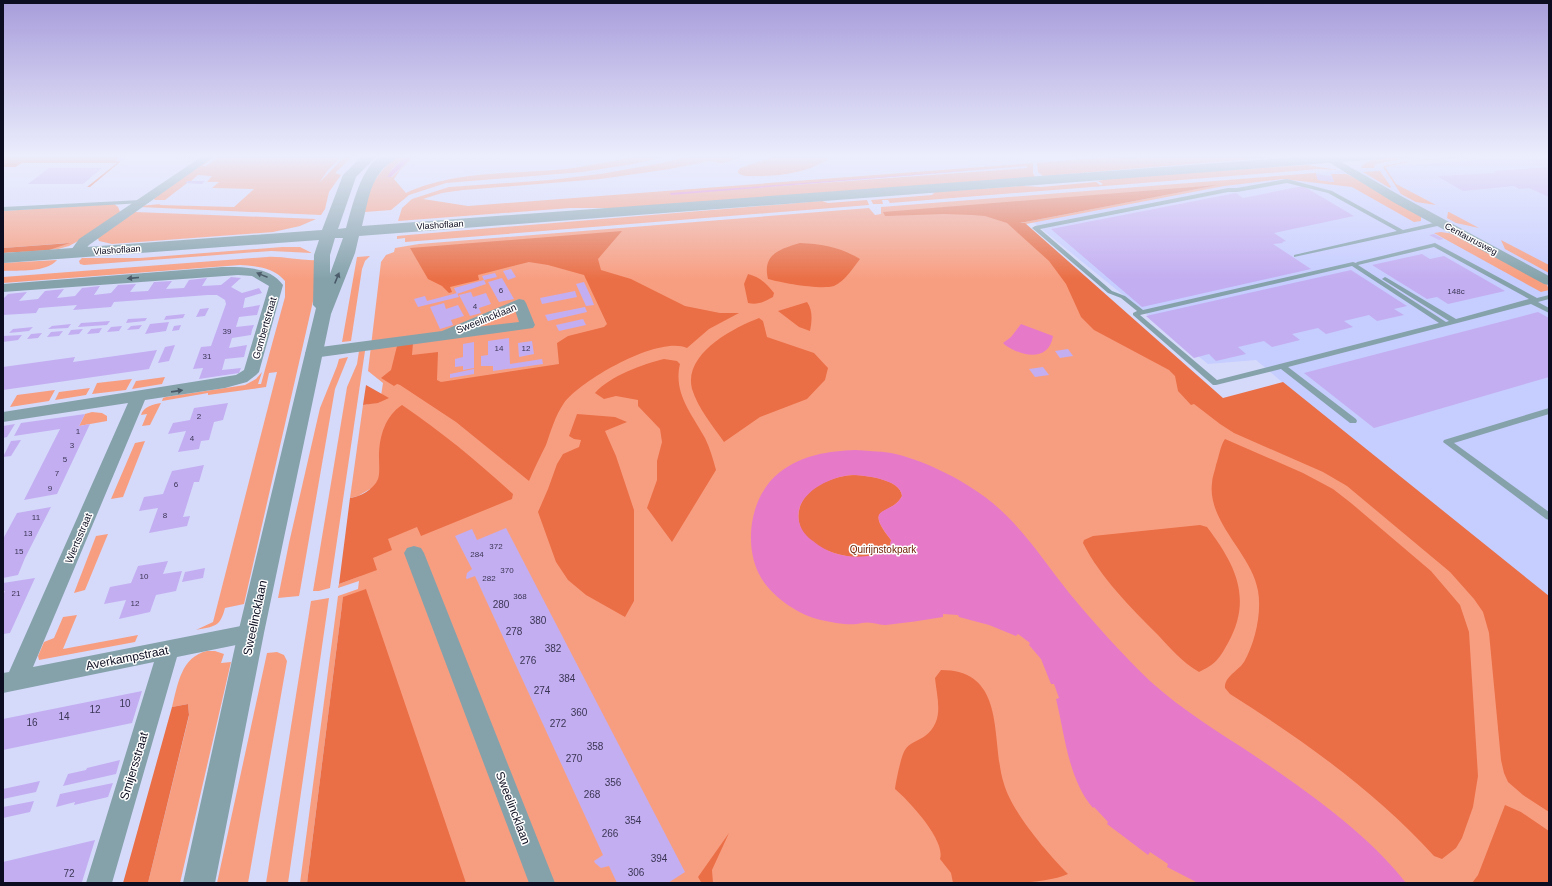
<svg xmlns="http://www.w3.org/2000/svg" width="1552" height="886" font-family="Arial,sans-serif">
  <rect width="100%" height="100%" fill="#d5dafb"/>
  <path fill="#c6cdff" d="M1539 155H1549V603L1361 449 1256 360 1208 364 1027 217 1299 174Z"/>
  <path fill="#f89e80" fill-rule="evenodd" d="M214 155H218L202 166H206L221 155H344L328 170 319 183 343 158 346 155H354L335 173 341 175 329 192 325 209 321 215 140 207V206L161 204 159 205 234 207 254 189 212 188 219 182H207L212 176 198 175 191 181H188L186 183H187L165 200H155L152 197Z
    M397 155H407L391 170 388 177H392L409 160 416 155 400 170 394 179 406 193C453 171 513 174 565 169 592 166 619 159 646 155 655 154 665 155 674 155L633 164 582 172 446 183 409 195 391 210 365 212C367 186 379 173 397 155Z
    M695 155H748L722 163 709 161 670 169 600 179 463 190 442 193 423 199 468 206 1033 163V173L1035 177 624 208H570L398 221 402 208 412 199 449 187 550 180 600 174 657 164ZM1027 166V168L670 194Z
    M780 155H834C812 172 784 176 756 176 750 176 743 177 738 173V171L740 168Z
    M1136 155H1169L1098 161 1179 155H1301L1043 176 1038 172 1037 163Z
    M1419 155H1438L1405 158 1375 164 1374 168H1361C1366 156 1407 156 1419 155Z
    M1475 155H1494L1413 161 1385 167 1396 184 1436 205 1416 202 1401 194 1383 167 1384 166 1410 161Z
    M1307 165 1338 170 1319 169 890 203 888 200H882L883 204H873L871 200 932 195 935 192 1021 186 1041 187 1096 182 1100 185 1103 184 1098 181 1113 178Z
    M1380 171 1391 187 1390 188 1363 172Z
    M1316 173 1318 180 1334 182 1331 174H1347L1421 214V221L1414 222 1352 187 1283 179 1224 186 1026 224 1020 223 1212 186 996 205 1224 400 1549 609V883H323L343 597 307 883H300L338 596 358 589 359 581 338 588 339 584 360 576 370 489 358 496 350 498 363 405 380 402 383 383 368 371 381 262 386 255 394 252 395 248 419 244 869 208 875 215 881 214V207Z
    M867 200 869 205 405 242V238L397 239V236L408 235 822 201 828 203Z
    M114 204 118 207 120 212 80 240 69 246 58 249 3 255 68 243 3 248V211Z
    M135 212 316 219 300 226 273 232 112 244 99 241 98 238Z
    M1448 212H1449L1479 228 1456 223 1447 218Z
    M1441 232 1460 235 1546 282 1549 290 1541 292 1434 233Z
    M1501 240 1549 265V273L1505 249Z
    M282 247H300L312 253 271 251 84 265 80 264 79 261 82 258H140Z
    M370 256 365 261 362 269 351 341 342 342 357 257Z
    M267 257C284 256 300 261 317 260L319 275 244 604 225 608C220 628 214 626 196 630L213 622 277 372 269 373 266 387 208 395V393L162 401 163 398 166 397 245 385 256 379 262 372 258 384H261L285 297V281C274 267 256 266 240 265L3 283V277Z
    M57 260C46 273 19 270 3 271V263Z
    M359 351H365L330 588 319 591H313L347 387 357 364Z
    M348 357 335 389 300 591 299 596 278 598 289 543 320 408 337 366 339 359Z
    M165 377 162 384 132 389 136 381Z
    M132 379 126 390 92 394 97 383Z
    M90 388 86 395 55 400 59 392Z
    M55 390 49 401 10 407 17 395Z
    M161 403 150 425 142 426 147 414 141 415C143 407 153 404 161 403Z
    M92 412 102 413 107 416V421L79 426 85 414Z
    M145 441 123 497 111 499 135 443Z
    M108 534 85 590 74 593 96 536Z
    M329 598 288 883H266L311 601Z
    M77 615 63 649 138 635 135 642 39 660 38 656 44 642 54 638 63 617Z
    M207 651H215L224 654 221 663 231 662 180 883H148L189 716 188 704 172 707C178 684 181 657 207 651Z
    M277 652 284 655 287 661 248 883H217L267 653Z"/>
  <path fill="#ea6f46" d="M3 155H119L120 162 90 187H87L117 163H22L15 167H3Z
    M1218 185 1020 223H1025L1223 398 1283 382 1549 596V812L1523 795 1508 782 1504 773 1501 760 1489 633 1483 612 1474 599 1450 572 1347 486 1323 472 1234 433 1220 424 1194 404 1191 405 1178 391 1175 376 1169 370 1094 330 1081 317 1066 284 1049 261 1007 223 985 216 972 215 944 214 887 216H885L883 212Z
    M622 231 598 259 601 270 631 279 685 306 720 313H739L709 329 687 348C659 335 581 380 564 403 555 416 551 431 546 445 540 457 534 469 529 481L456 422 400 385 397 384 394 386 381 378 391 370 397 346 413 343 412 355 438 352 437 380 441 382 559 364 557 343 568 336 604 327 607 324 584 275 548 265 529 262 478 275 479 280 450 287 452 292 449 293 442 286 428 279 410 248Z
    M70 243 49 250 3 253V248Z
    M800 243C822 244 840 247 860 259 853 268 845 281 834 286 821 290 782 283 768 279 762 254 780 249 800 243Z
    M748 274C760 277 767 284 774 293L773 297C764 302 758 305 748 303L744 284Z
    M807 302C813 310 812 321 810 331L799 327 778 311Z
    M759 318 763 321 767 337 814 353 828 368 825 380 807 399 760 417 724 442C712 425 698 408 692 389 683 354 733 328 759 318Z
    M664 359 677 361 680 364C673 393 692 414 705 438 710 448 713 459 716 470L672 542 647 508 657 480V461L662 442 660 429 638 406V400L616 396 604 399 595 393C610 376 643 364 664 359Z
    M366 385 389 398 378 403 363 405Z
    M402 405C442 432 478 462 513 494L512 499 421 536 417 527 388 539 392 550 373 558 377 570 339 584 350 498C360 497 374 489 378 479 380 473 379 464 379 457 379 437 385 416 402 405Z
    M577 414 615 417 627 422 605 431 616 456 634 510V601L625 617 586 595 568 580 556 562 538 512 548 489 557 464 563 454 579 447 581 440 574 439 569 436Z
    M1225 439 1303 473 1333 489 1351 503 1431 571 1460 605 1469 632 1478 776 1473 807 1462 838 1456 848 1442 859 1434 856C1375 791 1304 741 1230 694L1225 688C1224 677 1238 671 1244 662 1255 643 1262 613 1258 591 1252 554 1207 522 1212 483 1212 477 1215 471 1216 465 1219 457 1220 446 1225 439Z
    M856 475C869 476 901 480 902 496 891 517 862 504 891 540L889 549C881 556 871 556 861 557 840 558 803 546 799 522 794 491 831 475 856 475Z
    M1200 525 1207 527C1235 564 1253 598 1228 643 1219 659 1216 664 1199 672 1183 663 1170 648 1158 635 1132 609 1100 577 1083 543L1084 540 1093 536Z
    M366 589 466 883H307L343 597Z
    M941 670C1008 670 990 741 1004 784 1012 812 1047 853 1068 874 1041 886 984 883 953 883L951 873 940 859C946 840 908 800 895 789 896 781 901 756 905 750 909 743 918 741 925 736 945 721 937 699 935 678Z
    M188 704 189 715 148 883H123L172 707Z
    M1505 805 1521 812 1549 831V883H1472L1478 875Z
    M729 833 712 870 713 883H699L701 882 698 877Z"/>
  <path fill="#e77ac8" fill-rule="evenodd" d="M407 155H414L391 177H387L391 171Z
    M1027 166 671 195 670 193Z
    M1021 324 1053 336C1049 362 1022 357 1005 345L1003 343 1011 337Z
    M855 450C867 451 879 451 891 453 921 459 960 478 985 497 1020 523 1043 560 1070 594 1095 624 1122 654 1150 681 1183 711 1219 732 1255 756 1308 792 1367 833 1406 883H1198L1167 867 1168 864 1150 852 1148 855 1107 824 1108 822 1094 807 1093 808C1068 779 1065 735 1056 699L1059 698 1054 684H1051L1041 659 1029 645 1030 643 1018 634 1016 636 989 625 959 617 958 615 943 614V617C924 620 905 623 886 625 878 625 871 621 862 623 852 626 834 623 821 620 798 615 770 596 759 574 743 542 751 494 780 472 802 455 829 451 855 450ZM851 475C864 475 901 479 902 496 891 517 862 503 891 540L889 550C864 561 834 559 813 541 807 537 802 531 800 525 790 496 828 477 851 475Z"/>
  <path fill="#c3aef1" d="M122 155H147V156L127 157 122 161H115Z
    M180 155H200L196 158 176 157Z
    M1549 167V197L1529 188 1519 189 1514 186 1463 191 1437 176 1496 173 1494 171Z
    M49 168H102L83 184H28Z
    M1316 174 1332 176 1334 182 1318 180Z
    M188 181H205L202 184 185 183Z
    M1303 186 1354 216 1274 233 1286 241 1282 242 1283 243 1273 244 1311 269 1142 307 1051 229 1236 193 1243 198Z
    M1434 234 1444 239 1439 240 1429 235Z
    M1422 254 1430 259 1444 256 1505 291 1448 304 1437 297 1427 299 1372 265Z
    M511 269 516 277 508 280 503 271Z
    M1351 270 1407 306 1394 309 1404 315 1377 321 1369 315 1344 321 1353 327 1326 334 1318 328 1292 334 1300 340 1272 347 1264 341 1238 347 1246 354 1216 361 1209 354 1194 358 1146 316Z
    M495 273 497 277 484 280 482 276Z
    M231 277 241 278 231 287 242 293 259 288 262 293 245 298 243 308 260 305 257 315 239 317 236 327 254 325 252 330 251 335 232 338 229 348 247 345 244 357 225 359 222 370 241 368 239 373 199 379 203 368 193 369 201 347 211 346 226 304 225 300 217 295H208L114 302 111 307 73 310 77 305 39 308 36 313 3 315V299L8 294 27 292 19 301 38 299 45 291 64 289 57 298 75 296 82 288 100 286 94 295 111 293 118 285 136 284 130 292 148 291 154 282 172 281 166 289 184 288 189 280 207 278 202 286 221 285Z
    M502 278 514 299 499 302 488 282Z
    M484 280 486 284 457 294 454 288Z
    M584 282 591 297 594 305 586 306 576 284Z
    M575 291 577 297 542 304 540 298Z
    M471 292 473 297 486 293 491 304 479 308 481 313 470 316 459 295Z
    M457 293 459 297 418 307 414 299 425 296 427 301Z
    M444 303 446 309 458 305 464 316 451 320 453 325 440 329 430 307Z
    M585 307 587 312 548 321 545 315Z
    M209 308 205 316 196 317 200 309Z
    M1538 312 1549 318V377L1374 428 1304 373Z
    M185 314 183 318 164 320 166 316Z
    M147 318 145 321 126 323 128 319Z
    M583 319 586 325 559 331 556 325Z
    M110 321 107 325 78 327 81 323Z
    M169 322 166 331 145 334 150 324Z
    M71 324 68 328 48 329 52 326Z
    M142 325 139 329 127 330 131 326Z
    M181 325 179 330 172 331 174 326Z
    M122 326 119 331 107 332 111 327Z
    M33 327 29 331 9 333 13 329Z
    M102 328 99 333 87 334 91 329Z
    M83 329 79 334 68 335 71 330Z
    M63 331 59 336 47 337 51 332Z
    M42 333 38 338 27 339 31 334Z
    M22 335 18 340 3 342V336Z
    M509 338 510 364 542 359 543 364 493 371V366H481V356L488 355V341Z
    M532 341 534 354 519 357 518 343Z
    M474 342V368L463 370V366L455 367V359L463 357V344Z
    M175 345 169 361 158 363 165 347Z
    M1068 349 1073 356 1060 358 1055 351Z
    M157 350 149 369 3 390V367L75 357 73 362Z
    M1043 367 1049 375 1035 377 1029 369Z
    M474 369V374L450 378V374Z
    M228 403 223 420 214 422 209 440 201 441 199 449 178 452 186 431 168 434 173 423 190 420 194 408Z
    M85 414 79 426 90 424 57 494 24 500 60 429 14 436 21 423Z
    M15 424 7 437 3 438V426Z
    M21 440 11 456 3 457 11 441Z
    M204 465 199 482H194L183 517 190 516 187 526 149 533 158 508 139 511 144 497 163 494 172 471Z
    M51 507 25 558 18 575 3 578V539L17 513Z
    M506 528 685 872 668 883H617L609 866 601 868 595 863 594 861 603 855 475 576 467 579 466 578 467 573 472 569 455 536 472 529 477 540Z
    M168 561 163 574 182 571 176 591 156 595 150 612 119 619 126 600 104 604 110 587 131 583 138 566Z
    M205 568 203 578 182 582 185 572Z
    M35 578 10 633 3 634V595L5 591H3V583Z
    M142 691 132 723 3 750V719Z
    M120 760 116 774 63 786 68 774 86 770 87 768Z
    M40 781 36 792 3 799V789Z
    M113 783 108 797 74 805 75 802 56 807 60 794Z
    M34 801 30 812 3 818V807Z
    M95 840 82 882 3 883V862Z"/>
  <g fill="none" stroke-linecap="round" stroke-linejoin="round">
    <path fill="#85a2ab" fill-rule="evenodd" d="M1287 179 1332 191 1403 230 1442 221 1445 223 1442 225 1294 257V255L1397 231 1328 193 1287 183 1237 192H1228L1040 229 1112 291 1125 296 1143 310 1353 262 1356 263 1357 262 1435 243 1537 298 1549 295V299L1538 302 1549 308V313L1531 304 1288 367 1356 419 1357 421 1356 423H1350L1281 369 1216 385H1213L1133 315V313L1137 311 1121 298 1108 293 1032 228 1035 226 1228 188H1237ZM1434 247 1529 299 1456 319 1387 278 1385 277 1382 279 1449 321 1446 322 1358 265ZM1352 266 1439 323 1217 380 1140 315Z
      M141 200 143 201V203L3 211V207Z
      M1549 408V414L1454 443 1549 512V520L1546 519 1443 442 1444 440Z"/>
    <path fill="#85a2ab" fill-rule="evenodd" d="M204 155H216L89 245 80 256H70L69 253 79 239Z
      M1331 156 1401 196 1549 276V285L1544 284 1393 202 1327 161 1326 159Z
      M222 267C242 267 270 266 283 285L259 372 256 375 247 382 225 388 145 400 33 667 251 624 258 627 262 633 258 639 251 642 177 657 112 883H86L154 662 3 693V673L9 672 128 403 3 422V412L236 375 244 370 269 286 252 276 238 275 3 292V284Z
      M519 299 524 300 526 303 535 325 533 328 313 358 308 356 305 353 308 350 313 348 442 331ZM515 310 519 322 476 327Z
      M414 546 421 548 424 553 555 883H529L404 553 407 548Z"/>
    <path fill="#85a2ab" fill-rule="evenodd" d="M363 155H378L356 177 338 229 346 228C352 208 361 164 383 155 387 154 394 155 399 155 394 161 387 164 382 170 369 185 367 207 362 226L1326 155H1388L1386 158 1381 159 359 236 355 253 331 314 264 633 215 883H183L238 633 316 308 313 305 314 255 319 240 3 263V253L322 230 343 175ZM335 238H343L330 274V255Z"/>
  </g>
  <defs><path id="oneway-solid" d="M-6-.8H1V-3.2L6.5 0L1 3.2V.8H-6Z"/></defs>
  <g fill="#485866">
    <use href="#oneway-solid" transform="translate(262 275) rotate(-158)"/>
    <use href="#oneway-solid" transform="translate(133 278) rotate(175)"/>
    <use href="#oneway-solid" transform="translate(337 278) rotate(-68)"/>
    <use href="#oneway-solid" transform="translate(177 391) rotate(-8)"/>
  </g>
  <linearGradient id="sky" x2="0" y2="1"><stop stop-color="#a79ddb"/><stop offset="0.56" stop-color="#eceefd"/><stop offset="1" stop-color="#eceefd" stop-opacity="0"/></linearGradient>
  <rect width="1552" height="279" fill="url(#sky)"/>
  <g text-anchor="middle" stroke-width="3" stroke-linejoin="round" paint-order="stroke">
    <g font-size="8" fill="#3a3554">
      <text x="501" y="293">6</text>
      <text x="1456" y="294">148c</text>
      <text x="475" y="309">4</text>
      <text x="227" y="334">39</text>
      <text x="499" y="351">14</text>
      <text x="526" y="351">12</text>
      <text x="207" y="359">31</text>
      <text x="199" y="419">2</text>
      <text x="78" y="434">1</text>
      <text x="192" y="441">4</text>
      <text x="72" y="448">3</text>
      <text x="65" y="462">5</text>
      <text x="57" y="476">7</text>
      <text x="176" y="487">6</text>
      <text x="50" y="491">9</text>
      <text x="165" y="518">8</text>
      <text x="36" y="520">11</text>
      <text x="28" y="536">13</text>
      <text x="496" y="549">372</text>
      <text x="19" y="554">15</text>
      <text x="477" y="557">284</text>
      <text x="507" y="573">370</text>
      <text x="144" y="579">10</text>
      <text x="489" y="581">282</text>
      <text x="16" y="596">21</text>
      <text x="520" y="599">368</text>
      <text x="135" y="606">12</text>
    </g>
    <g font-size="9" fill="#0c0d20" stroke="#fdfdfd">
      <text transform="translate(440 225) rotate(-4)" y="3">Vlashoflaan</text>
      <text transform="translate(1471 239) rotate(28)" y="3">Centaurusweg</text>
      <text transform="translate(117 250) rotate(-4)" y="3">Vlashoflaan</text>
    </g>
    <g font-size="10" fill="#0c0d20" stroke="#fdfdfd">
      <text transform="translate(486 318) rotate(-22)" y="4">Sweelincklaan</text>
      <text transform="translate(264 328) rotate(-74)" y="4">Gombertstraat</text>
      <text transform="translate(78 538) rotate(-67)" y="4">Wiertsstraat</text>
    </g>
    <g font-size="10" fill="#702305" stroke="#fdfdfd">
      <text x="883" y="553">Quirijnstokpark</text>
    </g>
    <g font-size="10" fill="#3a3554">
      <text x="501" y="608">280</text>
      <text x="538" y="624">380</text>
      <text x="514" y="635">278</text>
      <text x="553" y="652">382</text>
      <text x="528" y="664">276</text>
      <text x="567" y="682">384</text>
      <text x="542" y="694">274</text>
      <text x="125" y="707">10</text>
      <text x="95" y="713">12</text>
      <text x="579" y="716">360</text>
      <text x="64" y="720">14</text>
      <text x="32" y="726">16</text>
      <text x="558" y="727">272</text>
      <text x="595" y="750">358</text>
      <text x="574" y="762">270</text>
      <text x="613" y="786">356</text>
      <text x="592" y="798">268</text>
      <text x="633" y="824">354</text>
      <text x="610" y="837">266</text>
      <text x="659" y="862">394</text>
      <text x="636" y="876">306</text>
      <text x="69" y="877">72</text>
    </g>
    <g font-size="12" fill="#0c0d20" stroke="#fdfdfd">
      <text transform="translate(255 618) rotate(-78)" y="4">Sweelincklaan</text>
      <text transform="translate(127 658) rotate(-11)" y="4">Averkampstraat</text>
      <text transform="translate(134 766) rotate(-73)" y="4">Smijersstraat</text>
      <text transform="translate(513 808) rotate(69)" y="4">Sweelincklaan</text>
    </g>
  </g>
  <rect width="1552" height="886" fill="none" stroke="#0c0d20" stroke-width="8"/>
</svg>
